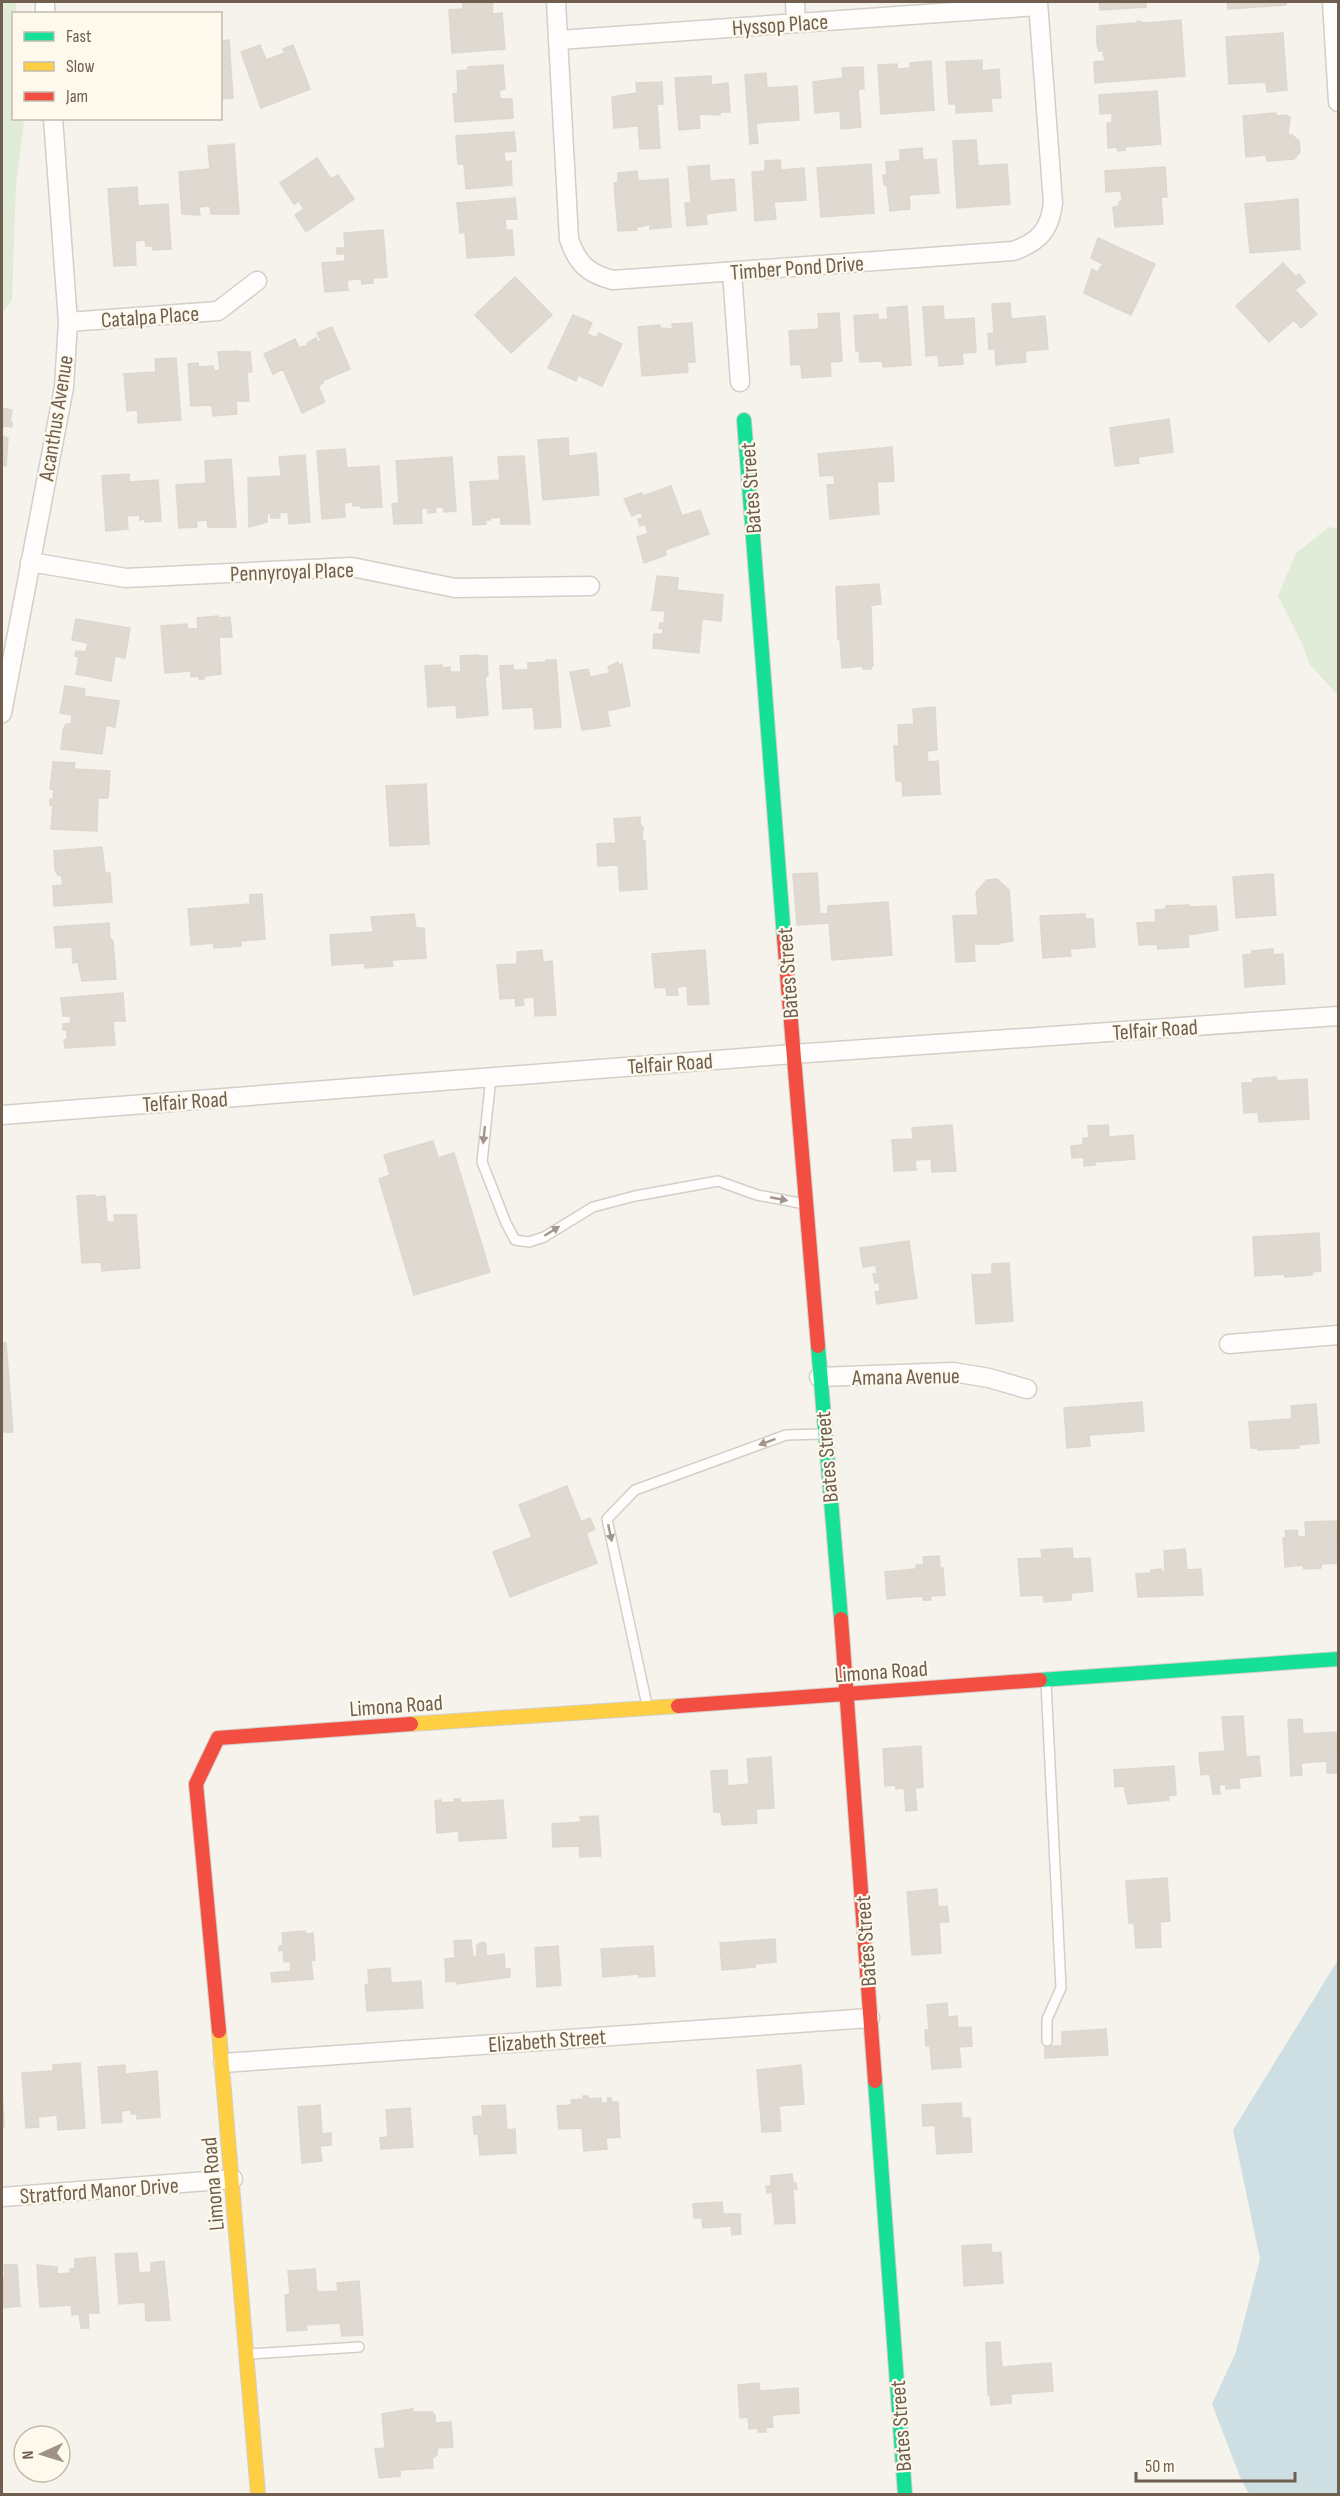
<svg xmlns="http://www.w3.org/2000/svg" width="1340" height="2496" font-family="'Sofia Sans Condensed',sans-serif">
  <rect width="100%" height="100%" fill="#f5f3eb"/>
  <path fill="#e0ebd8" d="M2 2H16V13L14 14V118L23 119 24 122 16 184 12 300 2 314Z
    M1329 527 1338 529V695L1310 665 1301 641 1278 596 1296 553Z"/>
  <path fill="#cedfe3" d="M1338 1960V2494H1249L1240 2477 1212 2404 1236 2352 1260 2259 1233 2130Z"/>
  <path fill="#dfd9d1" stroke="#ddd8ce" stroke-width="1.5" d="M463 2H493L492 14 502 13 505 49 452 53 449 10 463 9Z
    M1099 2H1146V7L1100 10Z
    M1227 2H1286V5L1228 9Z
    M1181 20 1185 76 1095 83 1094 62 1106 61 1103 54 1105 51H1099L1097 45V26L1136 23 1138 21 1144 23Z
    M1283 33 1287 90 1267 92 1266 82 1229 84 1226 37Z
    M229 40 233 98 220 99V41Z
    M260 45 266 60 285 53 283 49 293 45 310 89 261 108 241 52Z
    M982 60V71L999 69 1001 98H991L992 111 956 113V104H949L946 62Z
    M931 61 934 110 881 114 878 65 897 64V69L910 68V63Z
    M503 65 505 89 499 90 500 99H512L513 118 455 122 453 94 458 93 457 71 468 70V67Z
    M863 67 864 89H858L861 127 841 129 840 111 815 113 813 82 843 78 842 68Z
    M766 73 767 88 797 86 799 120 756 123 758 143 750 144 745 75Z
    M711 76V85L728 83 730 112H720V115L699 114 700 128 679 130 675 78Z
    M662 82 663 104H657L660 148 640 149 638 126 614 128 612 97 637 93 636 83Z
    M1157 91 1161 144 1125 147V150L1118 151 1117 147 1108 148 1107 123H1112V113L1100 114 1099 95Z
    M1276 113V116L1287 115 1290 118 1288 135H1292L1299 141 1300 152 1294 159 1267 161 1266 155 1246 157 1243 116Z
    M514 132 516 151 504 152 505 162 511 161 512 185 466 189 464 164H458L456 136Z
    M976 140 978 166 1007 164 1010 204 957 208 953 141Z
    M234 144 239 214H211L210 206 199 207 200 215 182 214 179 172 210 169 208 146Z
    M922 148 923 160 936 159 939 193 909 195 910 209 890 211 887 185H884L883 175H887L886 162 900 161V150Z
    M317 158 331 179 338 175 354 199 306 232 295 215 304 209 299 201 294 204 280 183Z
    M780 160 781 170 804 168 806 200 774 202 776 219 755 221 752 172 765 171V161Z
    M871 164 874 213 821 217 817 168Z
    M709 165 710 181 734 179 736 210 706 214 707 224 687 226 685 203H691L688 167Z
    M1165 167 1167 197H1161L1163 224 1115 227 1113 207 1119 206V202L1122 201 1121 191 1106 192 1105 171Z
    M637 171 638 181 668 179 671 227 650 229V224L640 227 637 225V230L618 231 614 183 618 182V173Z
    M137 187 138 206 168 204 171 249 153 250 152 246H146L145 240 135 241 136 265 114 266 108 189Z
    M515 198 517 219H505L506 230H512L514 255 467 258 465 232 460 233 457 203Z
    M1298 199 1300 249 1250 253 1245 204Z
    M383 230 387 277 373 278V283L362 284 361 279 347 280 348 290 325 292 322 263 345 261V254H337V248H345L344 233Z
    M1098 238 1155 264 1131 315 1084 293 1092 269 1099 273V270L1103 264 1091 258Z
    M1283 263 1296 277 1299 274 1305 282 1295 290 1317 314 1301 328 1294 320 1269 342 1236 306Z
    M515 277 552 315 511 353 475 315Z
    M1010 303 1011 319 1045 316 1048 349 1025 351 1026 362 996 365 995 349H989L988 334 994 333 992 304Z
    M907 306 911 365 883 367 882 361 860 362 859 351H856L854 316 878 314V320L888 319 887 308Z
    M943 306 944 320 974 318 976 352 962 353 963 364 939 366 938 355 926 356 923 307Z
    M839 313 842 361 830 362 831 376 802 378 801 364 791 365 789 331 819 329 818 314Z
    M573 315 592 323 587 334 596 338 599 333 622 344 602 386 578 375 576 381 548 368Z
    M692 323 695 362H687L688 372 642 376 638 327 660 325V330L662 328 673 329 672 324Z
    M332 327 350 369 322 381 323 383 318 386 325 402 302 413 283 369 273 374 264 354 295 339 300 350 301 347 308 346 307 343 316 338 317 342 321 341 317 333Z
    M238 351 239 352H250L252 372H247L249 401H236L237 414 213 416 212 405 191 406 188 364 198 363V367L213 366 214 371 220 370 218 352Z
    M176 358 181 420 138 423V410L127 411 124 374 156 372 155 359Z
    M2 408 12 410 10 422H12V427L3 426 2 436Z
    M1169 419 1173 452 1138 457 1139 463 1115 466 1110 428Z
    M2 436 8 438 6 466 2 465Z
    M568 438 569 456 596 453 599 495 543 500 538 440Z
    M892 447 894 481 877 482 879 514 830 519 827 485 835 484 834 475 820 476 818 454Z
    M345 449 347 468 379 466 382 507 361 508V506H353V502L344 503 345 517 322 519 317 451Z
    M305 455 310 522 289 524 288 512 279 513 280 518H271L270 513 267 514V522L249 527 248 478 281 476 279 457Z
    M524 456 530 524H501V517L490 518V520H485L486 524 473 525 470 482 500 480 498 457Z
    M452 457 456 511 444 512 443 507H435L436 512 428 513V508H421L422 523 394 524 392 504 399 503 396 461Z
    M231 459 236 527H208L207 520 196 521 197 527 179 528 176 485 206 483 205 461Z
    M129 474V482L158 480 161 521 145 522V519L140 520V515L127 516 128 529 106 531 102 476Z
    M671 486 682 516 700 510 709 534 665 550 666 555 644 563 637 537 648 533 645 524 640 526 638 519 643 518 641 512 632 516 624 499 642 493 643 496Z
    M657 576 678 578 677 590 723 595 721 621 702 619 699 653 653 648 654 634H663V629L659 628 660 623H664L665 611 652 610Z
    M879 584 881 604 869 606 871 608 873 666H871V669H863V666L842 668 840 639H838L836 587Z
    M218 616 219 618 230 617 232 637H219L221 674 204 676V679H199V676L191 677V671L165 673 161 626 187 624V629H198L197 618Z
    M76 619 130 628 125 658 115 656 111 681 76 674 79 657 75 656 76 651 86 652 88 643 72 640Z
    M478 655 479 656H487L488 676H485L488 715 457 718 456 705 428 707 425 666 442 665V668L450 667V672H461L460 656Z
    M546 660H556L561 727 535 729 533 707 503 709 500 666 513 665V670H528V663L546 662Z
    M618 662 619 665 622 664 630 706 607 711 610 726 582 730 570 672 588 669 590 677 610 673 608 667Z
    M65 686 85 689 84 696 119 701 115 727 106 725 102 754 61 749 63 731 66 724H71L72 715 60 713Z
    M935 707 937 750 927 751 928 762 938 761 940 794 903 796 902 781H896L894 746H899L898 725 914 724 913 709Z
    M53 762 75 763 74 769 110 771 108 798H98L97 831 51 829 53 805H50V799L53 800 54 790 50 789Z
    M426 784 429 844 390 846 386 786Z
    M640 817V824L643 827 642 841H645L647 889 620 891 618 865 598 866 597 844 616 843 614 819Z
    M102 847 105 873H110L112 902 54 906 53 886 63 885 61 874 58 875 55 870 54 851Z
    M817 873 820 914H828V906L888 902 892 955 832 960 829 923 797 925 793 874Z
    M1273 874 1276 915 1236 918 1233 877Z
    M997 879 1009 890 1013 941 999 943V944H974L975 961 956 962 953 916 978 915 976 892 987 880Z
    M262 894 265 939 241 941V946L214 948V943L191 945 188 909 250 904V895Z
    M1189 905 1190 907 1216 906 1218 930 1188 935 1189 947 1158 949 1157 944 1139 945 1137 923 1156 922 1155 910 1166 909V906Z
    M414 914 416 928H424L426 958 392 960 393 966 365 968V963L332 965 330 935 373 932 371 917Z
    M1085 914V919H1093L1095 947 1070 949 1071 956 1043 958 1040 916Z
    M109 923 110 938 113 941 116 979 82 981 78 962 73 963 72 947 56 948 54 927Z
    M1273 949V955L1283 954 1285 984 1245 987 1243 955 1252 954V951Z
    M542 950 543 962 552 961 556 1015 535 1016 534 997 523 998 524 1005 516 1006 515 998 500 999 497 965 517 964V952Z
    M705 950 709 1004 688 1005 687 986 677 987 678 995H667L666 987 655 988 652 954Z
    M123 993 125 1021H113L115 1045 65 1048 64 1040 67 1039V1030H63V1024L71 1023 70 1016H63L61 998Z
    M1276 1077 1277 1081 1307 1079 1309 1119 1259 1122 1258 1112 1244 1113 1242 1083H1253V1079Z
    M952 1125 956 1171 932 1172 931 1159 915 1160 916 1170 894 1171 892 1140 913 1139 912 1128Z
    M1108 1125 1109 1137 1133 1135 1135 1159 1095 1162V1165L1084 1166V1157L1072 1158 1071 1146 1083 1145V1138H1089L1088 1126Z
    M433 1141 438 1158 454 1153 490 1272 414 1295 379 1179 390 1175 384 1155Z
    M95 1195V1197L105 1196 107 1222H115L114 1215H136L140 1268 102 1271 101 1262 82 1263 77 1196Z
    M1319 1233 1321 1271 1312 1272V1275L1285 1277 1284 1274 1255 1276 1253 1237Z
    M909 1241 917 1298 877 1304 875 1292 880 1291 879 1282 875 1283 873 1274H877L876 1265 863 1267 860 1248Z
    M1009 1263 1013 1321 976 1324 972 1275 992 1274V1264Z
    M2 1343H6L13 1432H2Z
    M1142 1402 1144 1431 1089 1435 1090 1446 1067 1448 1064 1408Z
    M1316 1404 1319 1443 1298 1445 1299 1448 1258 1450V1448H1251L1249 1422 1292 1419 1291 1406Z
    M567 1486 581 1522 590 1518 595 1529 586 1533 597 1563 510 1597 493 1552 532 1537 519 1505Z
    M1336 1521 1338 1563 1321 1564V1568L1304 1569 1303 1565 1285 1567 1283 1538H1286L1285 1531 1297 1530 1298 1537H1306L1305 1522Z
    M1072 1548 1073 1559 1090 1558 1093 1591 1071 1593V1600L1044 1602 1043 1595 1021 1596 1018 1559 1042 1558 1041 1550Z
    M1185 1549 1187 1570 1201 1569 1203 1595 1138 1597 1136 1574 1151 1573V1570L1161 1569 1162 1572H1165L1164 1551Z
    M939 1556 940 1568H943L945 1595 930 1596 931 1600H923V1596L887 1599 885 1572 916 1569V1565H924L923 1557Z
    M1243 1716 1246 1757 1259 1756 1261 1776 1239 1778 1240 1788 1226 1789V1784L1219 1785 1220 1794H1213L1210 1774 1201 1775 1199 1753 1225 1751 1222 1717Z
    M1302 1719 1303 1734 1336 1732 1338 1773H1327V1761L1301 1763 1302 1775 1291 1776 1288 1720Z
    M921 1746 923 1787 915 1788 917 1810 906 1811 904 1788 896 1789 895 1785 885 1786 883 1749Z
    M771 1757 774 1808 756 1809 757 1823 722 1825 721 1812H714L711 1771 727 1770 728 1786 749 1784 747 1759Z
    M1174 1766 1176 1795H1168L1169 1800 1128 1804 1124 1786 1115 1787 1114 1770Z
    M454 1799H460L461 1803 503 1800 506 1838 459 1841V1831L437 1833 435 1801 441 1800V1803L455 1802Z
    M598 1816 601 1856 580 1857 579 1846 553 1847 552 1824 581 1822 580 1817Z
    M1167 1878 1170 1921 1160 1922 1161 1947 1136 1948 1134 1923H1129L1126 1881Z
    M937 1889 938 1907 947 1906 949 1922H939L941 1953 912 1955 907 1892Z
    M305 1931 306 1934 313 1933 315 1960H311L313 1979 272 1982 271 1973 291 1971 290 1961 284 1962 283 1950 279 1951V1946H283L282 1933Z
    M775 1939 776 1962 755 1964V1967L722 1970 720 1943Z
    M471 1940 473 1957 477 1956V1945L483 1942 486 1944V1956L504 1954 505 1969H510V1977L457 1984V1981L446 1982 445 1959 455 1958 454 1941Z
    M558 1946 561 1985 537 1987 535 1948Z
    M653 1946 655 1976 639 1977V1974L603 1977 601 1949Z
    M390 1968 391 1983 421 1981 423 2008 367 2011 365 1985 369 1984 368 1970Z
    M947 2003 948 2017 957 2016 958 2028 971 2027 972 2046 959 2047 961 2067 932 2069 930 2046H926L925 2030H929L927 2005Z
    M1106 2029 1108 2055 1045 2058V2046H1062V2032Z
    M80 2063 85 2128 58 2130 57 2115 38 2117 39 2127 26 2128 22 2073 53 2071V2065Z
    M125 2065V2074L157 2071 160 2117 137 2119V2114H131V2110L121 2111 122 2122 102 2123 98 2067Z
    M801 2065 804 2104 779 2106 781 2131 762 2132 757 2070Z
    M2 2088 4 2127H2Z
    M583 2096H588V2099L601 2098V2103H608L607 2098H611L612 2102H618L620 2137 606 2138 607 2149 584 2151 582 2128 559 2129 557 2106 572 2105 571 2100 583 2099Z
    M961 2103 962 2118H970L972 2152 937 2154 935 2125 923 2126 922 2105Z
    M320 2105 322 2134 331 2133V2145L320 2146 322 2161 302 2163 298 2107Z
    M505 2105 507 2130 515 2129 516 2153 480 2155 478 2134H474L473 2117 483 2116 482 2106Z
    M410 2108 413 2147 381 2149 380 2138 388 2137 386 2110Z
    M792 2174 793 2183H796L797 2189H793L795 2223 775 2224 772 2192 767 2193 766 2186H771V2176Z
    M722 2202 723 2214H740L741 2234 732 2235 731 2226 703 2228 702 2218H694L693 2204Z
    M991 2244 992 2253 1001 2252 1003 2283 964 2286 962 2246Z
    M137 2253 139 2273 151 2272V2263L164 2261 170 2320 146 2321 145 2302 119 2304 115 2254Z
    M95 2257 99 2313H88L89 2328H81L79 2314 72 2315 71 2305 40 2307 37 2265 57 2267V2274L70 2273V2269L75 2268V2259Z
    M4 2265H17L20 2306 2 2308V2276H5Z
    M315 2269 317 2292 338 2291 337 2283 359 2281 363 2335 342 2336 340 2323 306 2325 307 2330 287 2331 285 2295 290 2294 288 2271Z
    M1000 2342 1002 2367 1051 2363 1053 2391 1011 2394V2403L991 2405 990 2395H988L986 2343Z
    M759 2383 760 2391 798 2388 799 2413 772 2415 773 2427 765 2428 766 2432H758V2428L749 2429 748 2417 740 2418 738 2385Z
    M413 2409V2412H432L435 2415V2423L451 2422 453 2447 437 2448V2455L432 2458 433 2468 400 2470V2476L379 2478 375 2449 385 2448 382 2414Z"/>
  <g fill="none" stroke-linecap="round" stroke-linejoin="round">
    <g stroke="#d3cfc8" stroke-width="12">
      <path id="lane" d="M491 1077 482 1162 506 1223 515 1240 529 1242 544 1237 593 1207 635 1196 718 1181 757 1195 805 1204
        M1046 1682 1061 1988 1047 2019V2041
        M647 1705 607 1519 635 1490 786 1435 822 1434
        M249 2354 359 2347"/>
    </g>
    <g stroke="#d3cfc8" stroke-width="21">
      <path id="street" d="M45 2V14
        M556 2 569 239C577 263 588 274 613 280L1013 251C1039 242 1050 230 1053 203L1038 2
        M795 2 796 23
        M1332 2 1338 102
        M559 40 1038 6
        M732 272 740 382
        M68 322 218 311 257 281
        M30 562 126 578 352 567 455 588 590 586
        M2 713 64 387 68 322 53 118
        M2 1115 793 1054 1338 1016
        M1229 1344 1338 1335
        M819 1377 953 1372 989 1378 1027 1389
        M223 2063 870 2018
        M2 2197 233 2179"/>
    </g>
    <g stroke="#d4cfc8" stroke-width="16">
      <path id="fast" d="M744 420 784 938
        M818 1346 841 1619
        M1040 1680 1338 1659
        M875 2081 905 2494"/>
    </g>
    <g stroke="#d4cfc8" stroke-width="16">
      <path id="slow" d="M411 1724 678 1706
        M219 2031 258 2494"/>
    </g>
    <g stroke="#d4cfc8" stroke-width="16">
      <path id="jam" d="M784 938 818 1346
        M841 1619 875 2081
        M678 1706 1040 1680
        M219 2031 196 1784 218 1738 411 1724"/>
    </g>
    <use href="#lane" stroke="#fefdfc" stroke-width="9"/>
    <use href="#street" stroke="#fefdfc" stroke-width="18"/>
    <use href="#fast" stroke="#16e098" stroke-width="14"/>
    <use href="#slow" stroke="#ffcf43" stroke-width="14"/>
    <use href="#jam" stroke="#f24e42" stroke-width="14"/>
  </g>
  <defs><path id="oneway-solid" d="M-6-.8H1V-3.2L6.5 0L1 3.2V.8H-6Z" transform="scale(1.5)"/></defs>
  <g fill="#a2968c">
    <use href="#oneway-solid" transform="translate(484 1135) rotate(96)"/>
    <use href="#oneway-solid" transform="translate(779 1199) rotate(11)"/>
    <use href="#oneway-solid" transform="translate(552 1231) rotate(-32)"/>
    <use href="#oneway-solid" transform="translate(767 1442) rotate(160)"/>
    <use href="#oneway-solid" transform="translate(610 1533) rotate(78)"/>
  </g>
  <g text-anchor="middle" stroke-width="4.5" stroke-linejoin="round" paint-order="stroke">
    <g font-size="22" fill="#705f4f" stroke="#fdf9ed">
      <text transform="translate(780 24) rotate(-4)" y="8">Hyssop Place</text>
      <text transform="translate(797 267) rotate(-4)" y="8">Timber Pond Drive</text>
      <text transform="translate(150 316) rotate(-4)" y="8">Catalpa Place</text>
      <text transform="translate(55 418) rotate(-81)" y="8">Acanthus Avenue</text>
      <text transform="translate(750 488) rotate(-94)" y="8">Bates Street</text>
      <text transform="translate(292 571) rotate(-2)" y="8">Pennyroyal Place</text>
      <text transform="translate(787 973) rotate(-94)" y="8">Bates Street</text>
      <text transform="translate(1155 1029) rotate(-4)" y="8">Telfair Road</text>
      <text transform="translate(670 1063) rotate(-4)" y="8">Telfair Road</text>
      <text transform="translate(185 1101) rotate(-4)" y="8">Telfair Road</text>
      <text transform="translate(906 1376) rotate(-1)" y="8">Amana Avenue</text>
      <text transform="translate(826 1457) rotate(-95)" y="8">Bates Street</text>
      <text transform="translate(881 1671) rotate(-4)" y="8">Limona Road</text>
      <text transform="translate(396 1705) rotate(-4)" y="8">Limona Road</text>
      <text transform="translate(865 1941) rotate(-94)" y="8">Bates Street</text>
      <text transform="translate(547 2040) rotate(-4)" y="8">Elizabeth Street</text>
      <text transform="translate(212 2184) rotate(-95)" y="8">Limona Road</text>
      <text transform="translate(99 2190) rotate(-4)" y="8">Stratford Manor Drive</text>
      <text transform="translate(900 2426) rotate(-94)" y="8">Bates Street</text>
    </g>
  </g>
  <rect width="1340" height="2496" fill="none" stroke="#705f4f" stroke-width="6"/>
  <rect x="12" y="12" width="210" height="108" fill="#fdf9ed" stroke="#c5bbae" stroke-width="1.5"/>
  <rect x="24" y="32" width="30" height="9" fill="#16e098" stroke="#c5bbae" stroke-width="1.5"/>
  <text x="66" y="42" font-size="18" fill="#705f4f">Fast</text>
  <rect x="24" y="62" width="30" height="9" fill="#ffcf43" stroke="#c5bbae" stroke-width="1.5"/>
  <text x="66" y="72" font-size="18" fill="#705f4f">Slow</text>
  <rect x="24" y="92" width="30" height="9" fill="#f24e42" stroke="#c5bbae" stroke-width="1.5"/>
  <text x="66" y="102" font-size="18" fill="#705f4f">Jam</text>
  <g transform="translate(42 2454) rotate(266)"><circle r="28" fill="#fdf9ed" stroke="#c5bbae" stroke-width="1.5"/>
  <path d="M0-4.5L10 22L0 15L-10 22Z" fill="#9f9386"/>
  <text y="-9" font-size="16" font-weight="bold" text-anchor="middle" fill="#705f4f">N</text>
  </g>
  <path d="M1136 2472v9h159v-9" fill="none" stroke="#705f4f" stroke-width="3"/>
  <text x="1145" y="2472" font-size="18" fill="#705f4f" stroke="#fdf9ed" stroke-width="4.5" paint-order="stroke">50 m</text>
</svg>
